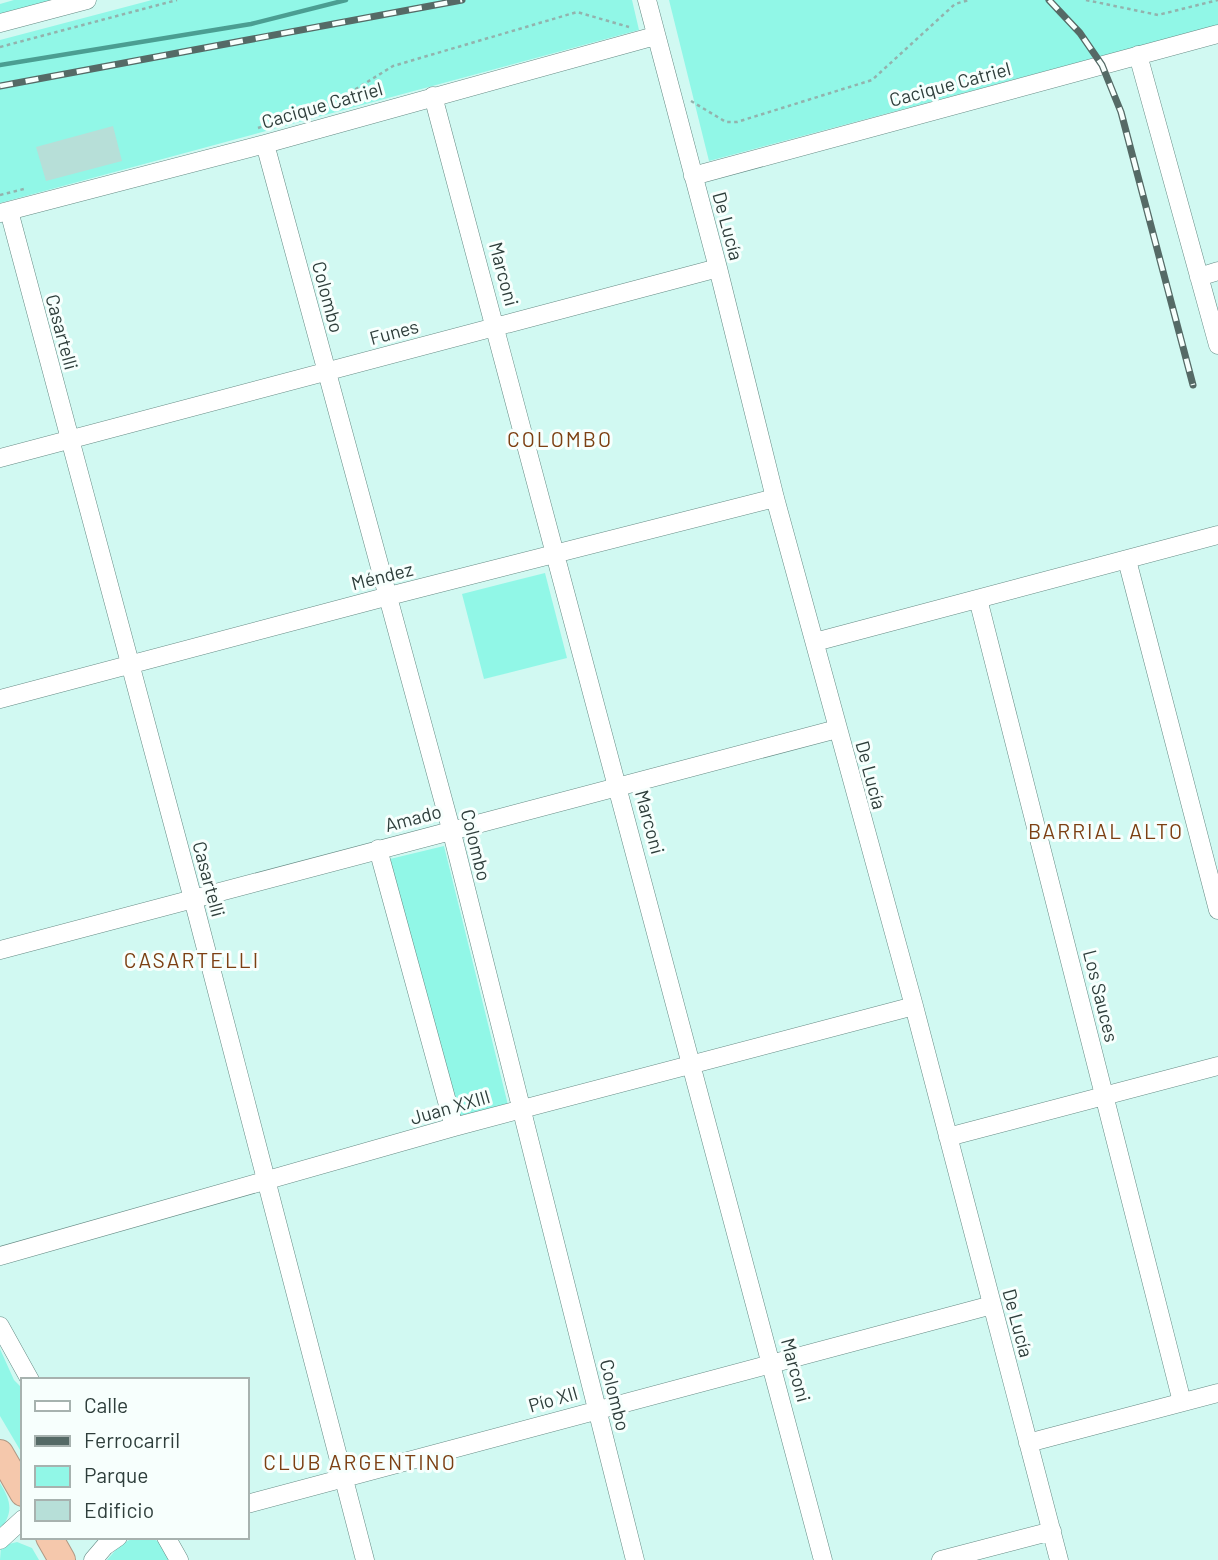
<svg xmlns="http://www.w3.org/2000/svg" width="1218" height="1560" font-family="Barlow,sans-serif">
  <rect width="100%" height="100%" fill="#d1f9f2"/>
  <path fill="#91f7e7" d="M14 0H55L0 15V4Z
    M152 0H632L639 30 0 203V40Z
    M669 0H1218V25L709 161Z
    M545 573 567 658 484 679 462 594Z
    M444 846 508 1105 455 1118 390 859Z
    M0 1349 14 1380 23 1389V1455L0 1416Z
    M0 1483C11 1501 14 1512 0 1530Z
    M135 1537C156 1537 162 1540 171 1560H107L120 1545Z
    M17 1542 32 1548 39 1560H0L1 1546Z"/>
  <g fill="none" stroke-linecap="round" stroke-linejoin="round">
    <path stroke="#4b9e92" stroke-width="4.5" d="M0 65 251 24 346 0"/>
  </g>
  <path fill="#b7dfd8" d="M113 126 122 161 46 181 36 147Z"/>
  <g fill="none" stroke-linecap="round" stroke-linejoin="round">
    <g stroke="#658a84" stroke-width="19">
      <path id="minor" d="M647 0 718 268 775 498 914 1006 1059 1560
        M0 23 87 0
        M1138 55 1218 345
        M433 96 823 1560
        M265 144 451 829 635 1560
        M693 176 1218 34
        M9 211 193 899 365 1560
        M0 213 265 144 655 36
        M1199 277 1218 271
        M0 458 718 268
        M1127 560 1218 910
        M978 599 1182 1402
        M815 642 1218 535
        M0 699 389 596 775 498
        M378 849 454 1127
        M0 950 837 729
        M948 1137 1218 1066
        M0 1256 454 1127 914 1006
        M0 1326 30 1380
        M1028 1443 1218 1393
        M247 1504 992 1305
        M166 1537 179 1560
        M0 1540 23 1519
        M93 1560 105 1546 118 1537
        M941 1560 1052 1531"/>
    </g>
    <g stroke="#af9884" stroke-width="28">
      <path id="highway" d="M0 1453 23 1493
        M49 1537 62 1560"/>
    </g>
    <path stroke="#93b2ad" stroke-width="2.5" stroke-dasharray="3.5 3.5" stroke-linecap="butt" d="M1086 0 1158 15 1218 0
      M0 47 177 0
      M691 101 726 122H737L872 80 955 4 969 0
      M258 128 343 97 393 66 577 12 629 27
      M0 195 24 189"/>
    <use href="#minor" stroke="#fff" stroke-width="18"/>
    <use href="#highway" stroke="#f5c8ac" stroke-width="26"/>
    <g stroke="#556a66" stroke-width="7">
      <path id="rail" d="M1049 0 1080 33 1102 65 1121 112 1193 385
        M0 86 462 0"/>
    </g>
    <use href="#rail" stroke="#f7fffd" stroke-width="4.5" stroke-dasharray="13" stroke-linecap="butt"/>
  </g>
  <g text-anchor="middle" stroke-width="6" stroke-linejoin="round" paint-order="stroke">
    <g font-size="19" fill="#2e3e3b" stroke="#f7fffd">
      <text transform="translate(950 84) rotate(-15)" y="7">Cacique Catriel</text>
      <text transform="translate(322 105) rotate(-16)" y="7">Cacique Catriel</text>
      <text transform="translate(728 226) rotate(75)" y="7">De Lucía</text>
      <text transform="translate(504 274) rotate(75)" y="7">Marconi</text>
      <text transform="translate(328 297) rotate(75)" y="7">Colombo</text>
      <text transform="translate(62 332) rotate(75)" y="7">Casartelli</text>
      <text transform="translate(394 332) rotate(-15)" y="7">Funes</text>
      <text transform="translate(382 576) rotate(-14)" y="7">Méndez</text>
      <text transform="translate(871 775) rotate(75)" y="7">De Lucía</text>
      <text transform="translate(413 818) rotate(-15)" y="7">Amado</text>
      <text transform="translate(650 822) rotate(75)" y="7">Marconi</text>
      <text transform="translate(476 845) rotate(76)" y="7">Colombo</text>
      <text transform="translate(209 879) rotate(75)" y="7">Casartelli</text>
      <text transform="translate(1101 996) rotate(76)" y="7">Los Sauces</text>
      <text transform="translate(450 1107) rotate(-16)" y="7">Juan XXIII</text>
      <text transform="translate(1018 1323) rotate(75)" y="7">De Lucía</text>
      <text transform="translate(796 1370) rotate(75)" y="7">Marconi</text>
      <text transform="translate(615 1395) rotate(76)" y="7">Colombo</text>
      <text transform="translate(553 1399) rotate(-16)" y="7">Pío XII</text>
    </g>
    <g font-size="21" letter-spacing="2" fill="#7c4013" stroke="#f7fffd">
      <text x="560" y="447">COLOMBO</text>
      <text x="1106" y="839">BARRIAL ALTO</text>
      <text x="192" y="968">CASARTELLI</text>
      <text x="360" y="1470">CLUB ARGENTINO</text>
    </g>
  </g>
  <rect x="21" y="1378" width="228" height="161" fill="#f7fffd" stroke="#a7b2af" stroke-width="2"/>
  <rect x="35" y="1401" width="35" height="10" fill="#ffffff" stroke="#a7b2af" stroke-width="2"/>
  <text x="84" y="1413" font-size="21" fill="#2e3e3b">Calle</text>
  <rect x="35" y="1436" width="35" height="10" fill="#556a66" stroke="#a7b2af" stroke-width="2"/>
  <text x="84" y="1448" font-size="21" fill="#2e3e3b">Ferrocarril</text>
  <rect x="35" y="1466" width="35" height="21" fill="#91f7e7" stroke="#a7b2af" stroke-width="2"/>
  <text x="84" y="1483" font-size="21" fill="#2e3e3b">Parque</text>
  <rect x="35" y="1500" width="35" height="21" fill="#b7dfd8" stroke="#a7b2af" stroke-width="2"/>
  <text x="84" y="1518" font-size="21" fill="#2e3e3b">Edificio</text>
</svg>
